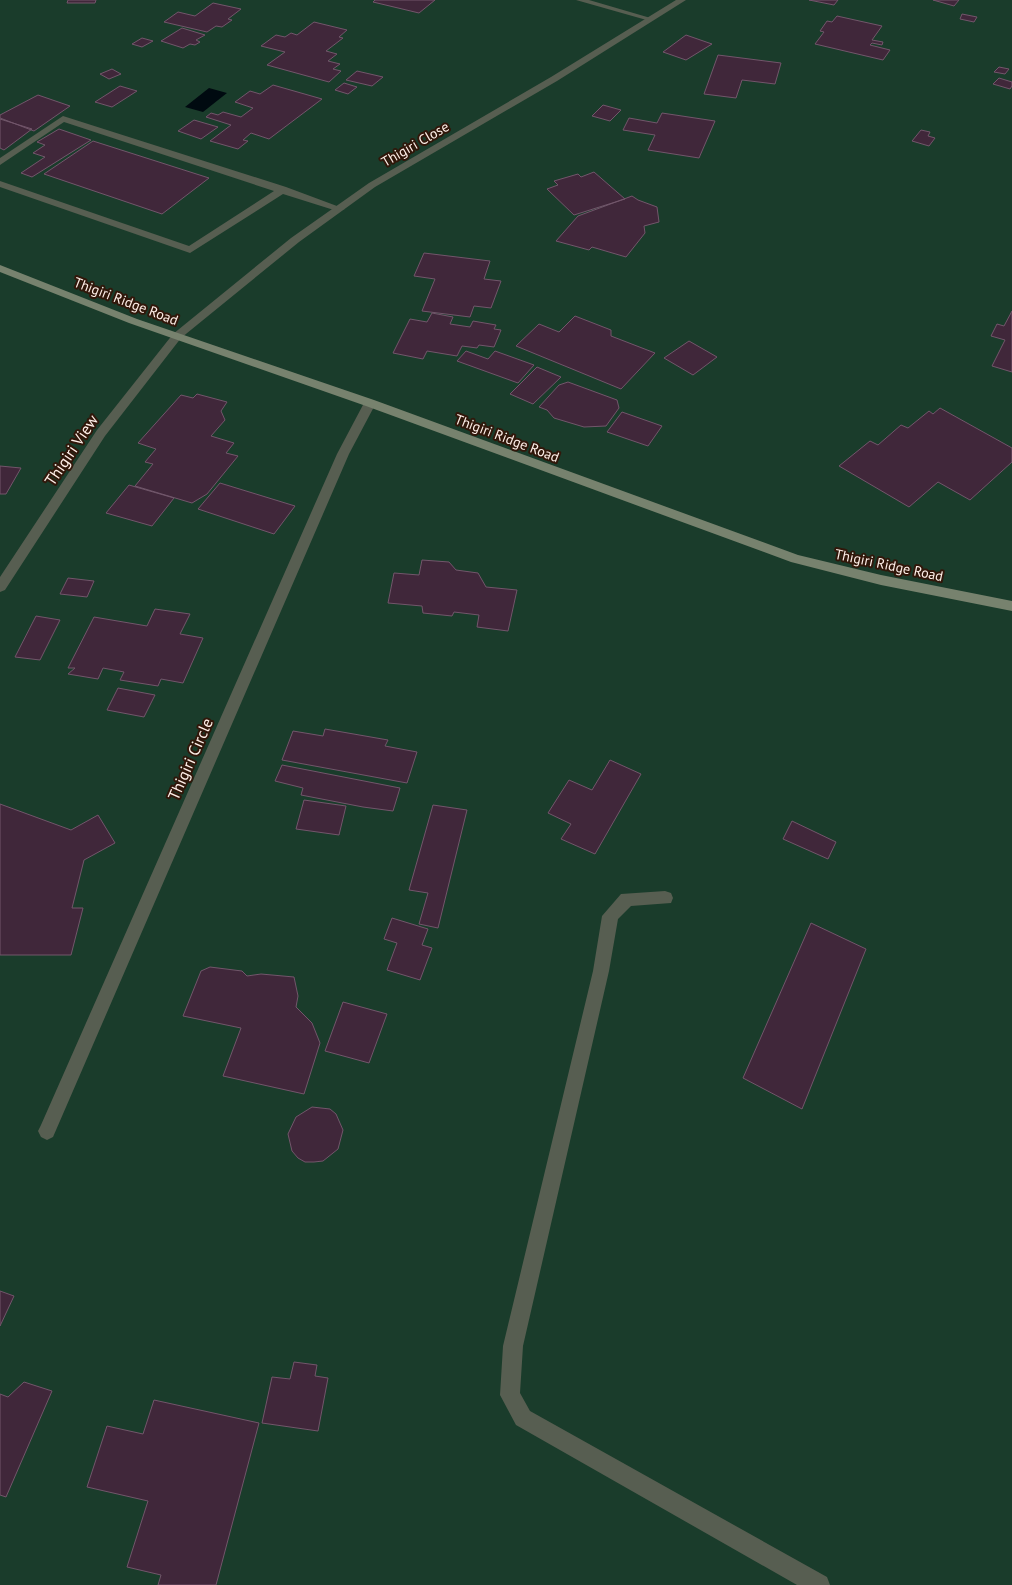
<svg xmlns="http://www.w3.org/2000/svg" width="1012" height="1585" font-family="'PT Sans',sans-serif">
  <rect width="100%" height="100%" fill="#31170a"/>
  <path fill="#1a3c2b" d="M0 0H1012V1585H0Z"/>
  <path fill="#000a10" d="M209 88 227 93 203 112 185 107Z"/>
  <path fill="#40273a" stroke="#72566b" d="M68 0H96L95 3H67Z
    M375 0H435L419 13 373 2Z
    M809 0H838L834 5Z
    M933 0H959L954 6Z
    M213 3 241 9 228 19 232 20 222 27 216 26 207 32 164 22 178 12 195 16Z
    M962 14 977 17 974 22 960 19Z
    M837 16 882 26 872 40 883 42 882 45 872 43 870 45 890 50 883 60 815 44 824 32 820 31 827 21 832 22Z
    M314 22 347 30 339 37 343 38 326 51 337 54 328 61 340 64 333 69 341 71 329 82 267 65 285 52 261 46 276 35 285 37 291 33 297 35Z
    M182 28 205 35 196 40 200 42 195 45 190 44 183 48 161 41Z
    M686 35 712 44 686 60 663 52Z
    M142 38 153 41 142 47 132 44Z
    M718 55 781 63 775 84 742 80 736 98 704 94Z
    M999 67 1009 69 1005 74 994 72Z
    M112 69 121 74 109 79 100 74Z
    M357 71 383 77 372 86 346 80Z
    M999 78 1012 82V86L1010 89 993 84Z
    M344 83 357 87 348 94 335 90Z
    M273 85 322 99 269 139 251 133 243 140 248 141 238 149 210 141 231 125 206 117 211 113 218 115 223 112 241 117 253 108 235 102 250 91 260 94Z
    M120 86 137 91 112 107 95 102Z
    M38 95 70 106 34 131 0 118V115Z
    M603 105 621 110 610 121 592 116Z
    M662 113 715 121 699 158 648 150 655 135 623 130 629 118 657 123Z
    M0 119 32 129 4 150 0 148Z
    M194 120 218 127 201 139 178 131Z
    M59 129 91 140 32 177 21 173 45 157 33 153 45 145 37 142Z
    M921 130 930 132 928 136 935 138 929 146 912 141Z
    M93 141 209 178 162 214 44 174Z
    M594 172 625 199 574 215 547 189 558 185 554 181 578 174 581 177Z
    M632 196 638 200 657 207 659 222 644 226 645 233 626 257 592 247 589 250 556 241 578 216Z
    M424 253 490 261 484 279 501 281 491 308 474 306 470 317 422 311 435 279 414 276Z
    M1012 311V372L992 366 1005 340 991 336 997 324 1004 326Z
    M432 313 453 317 450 324 470 327 473 321 496 325 494 329 501 330 494 347 479 345 477 348 462 346 457 356 427 351 423 359 393 353 410 319 427 322Z
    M575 316 611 330V336L655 353 621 389 516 346 539 324 559 332Z
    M689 341 717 357 693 375 664 358Z
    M466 351 488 359 495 351 534 365 518 383 457 361Z
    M537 367 561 377 533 404 510 394Z
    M568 382 617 400 619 408 606 426 584 427 554 418 547 410 539 407 559 385Z
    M197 394 227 402 221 411 225 420 211 436 234 443 226 453 238 456 207 494 192 503 135 486 153 464 145 462 156 449 138 443 181 395 193 398Z
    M940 408 1012 448V462L970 500 938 482 909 507 839 466 870 441 878 445 901 425 908 428 929 411 933 414Z
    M622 412 662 426 648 446 607 432Z
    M0 466 21 468 6 494H0Z
    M220 483 295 506 274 534 198 509Z
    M129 485 174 498 152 526 106 513Z
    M422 560 449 562 456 570 478 573 486 587 517 590 508 631 477 627 479 615 454 612 452 616 423 613 422 606 388 603 394 573 419 575Z
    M68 578 94 581 87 597 60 594Z
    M155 609 190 614 180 634 203 638 183 683 161 679 158 686 120 680 124 672 103 668 98 679 68 674 75 668H68L94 617 147 626Z
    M36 616 60 620 40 660 15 657Z
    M118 688 155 695 144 717 107 710Z
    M325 729 388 740 385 746 417 752 407 783 282 760 293 731 323 736Z
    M610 760 641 774 595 854 561 839 571 824 548 813 569 780 592 790Z
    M282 765 400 788 393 811 363 807 301 795 303 788 275 781Z
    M304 800 346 806 339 835 296 829Z
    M0 804 71 830 98 815 115 843 84 860 72 908H83L71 955H0Z
    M433 805 467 810 438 928 419 924 428 893 409 890Z
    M792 821 836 842 828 859 783 839Z
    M392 918 428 929 422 945 432 948 420 980 387 970 397 943 384 939Z
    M811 923 866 949 802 1109 743 1078Z
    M210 967 242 971 247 976 261 974 294 977 298 996 296 1007 312 1023 320 1043 304 1094 223 1076 241 1028 183 1016 201 971Z
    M343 1002 387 1014 369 1063 325 1051Z
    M312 1107 330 1109 336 1114 343 1130 338 1149 323 1161 314 1162H305L298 1158 292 1151 288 1134 296 1117Z
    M0 1291 14 1296 0 1326Z
    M294 1362 317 1365 315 1376 328 1378 318 1431 262 1423 272 1377 290 1379Z
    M24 1382 52 1391 6 1497 0 1495V1394L8 1397Z
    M154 1400 259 1423 216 1585H158L161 1575 127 1567 148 1501 87 1487 107 1426 143 1434Z"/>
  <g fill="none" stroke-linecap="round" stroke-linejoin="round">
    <path fill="#575e51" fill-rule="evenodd" d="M576 0H589L654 19 650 21Z
      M63 116 286 187 345 209 337 211 283 194 190 253 0 187V181L189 246 274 191 64 122 0 165V158Z"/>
    <path fill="#575e51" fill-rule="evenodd" d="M676 0H686L557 81 375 187 299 242 181 338 105 436 5 590 0 592V577L97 430 173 334 291 238 369 183 551 77Z
      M370 399 376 403 349 454 53 1137 47 1140 41 1137 38 1131 41 1125 337 454 364 403Z
      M665 891 671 893 673 898 671 903 631 906 618 919 609 971 523 1346 520 1393 530 1411 827 1577 830 1585H797L516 1425 500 1395 503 1346 593 971 602 916 621 894Z"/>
    <path fill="#77826e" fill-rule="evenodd" d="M0 265 137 319 374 400 798 555 881 575 1012 601V611L881 585 791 562 366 406 129 323 0 272Z"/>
  </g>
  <g text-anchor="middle" stroke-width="4" stroke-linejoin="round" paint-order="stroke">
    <g font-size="14" fill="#feefe8" stroke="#31170a">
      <text transform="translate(415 144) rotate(-30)" y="5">Thigiri Close</text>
      <text transform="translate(126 301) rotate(21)" y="5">Thigiri Ridge Road</text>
      <text transform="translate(507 438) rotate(21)" y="5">Thigiri Ridge Road</text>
      <text transform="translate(889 565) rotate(12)" y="5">Thigiri Ridge Road</text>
    </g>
    <g font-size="16" fill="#feefe8" stroke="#31170a">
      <text transform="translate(71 450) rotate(-56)" y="6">Thigiri View</text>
      <text transform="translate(190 759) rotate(-66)" y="6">Thigiri Circle</text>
    </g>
  </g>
</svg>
